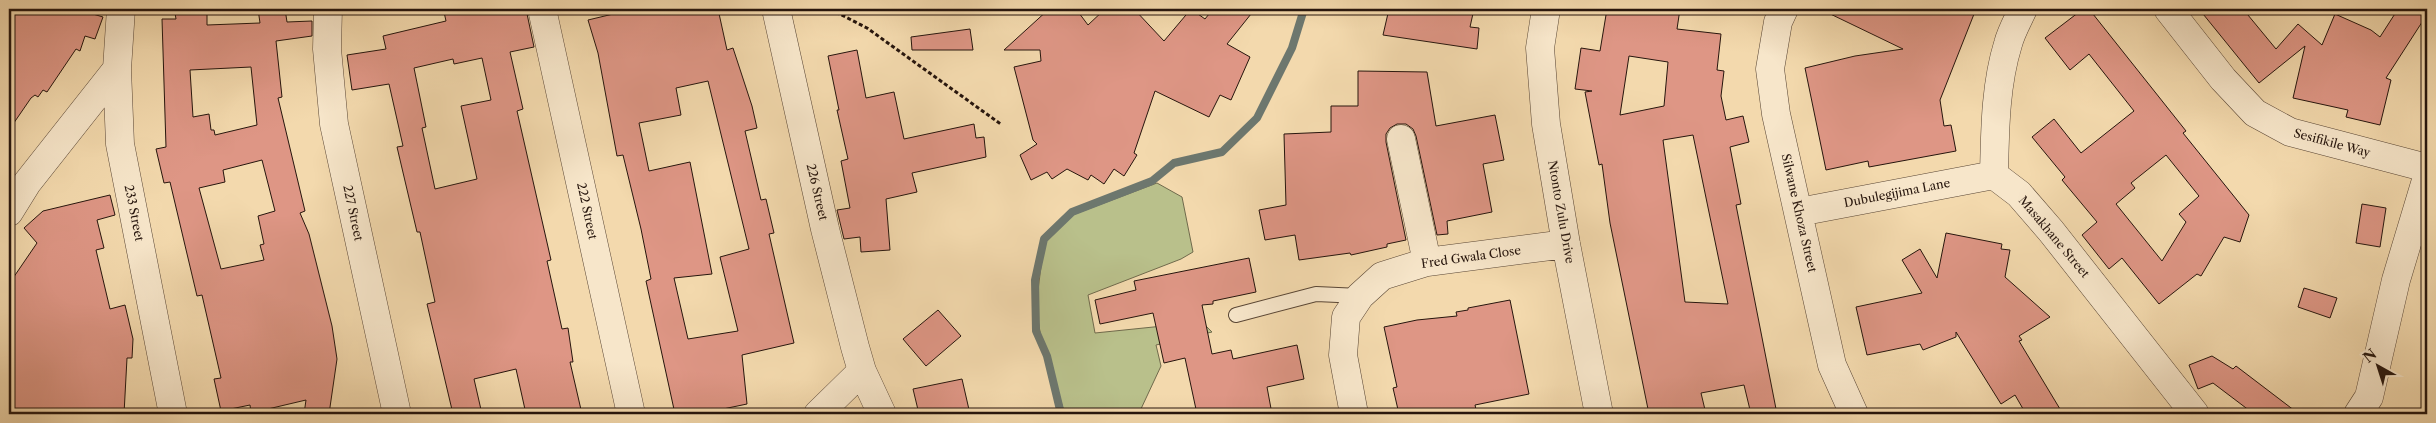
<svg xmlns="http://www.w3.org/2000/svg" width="2436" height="423" font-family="'Libre Caslon Text',serif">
  <rect width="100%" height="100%" fill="#f3d9ad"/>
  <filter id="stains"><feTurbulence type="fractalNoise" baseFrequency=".004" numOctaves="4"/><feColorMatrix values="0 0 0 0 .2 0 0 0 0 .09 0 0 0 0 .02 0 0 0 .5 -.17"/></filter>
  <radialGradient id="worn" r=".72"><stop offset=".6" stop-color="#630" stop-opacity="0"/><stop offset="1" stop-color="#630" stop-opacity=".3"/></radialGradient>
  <path fill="#b9c08b" stroke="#706a4c" d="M1157 183 1182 197 1193 252 1181 259 1088 295 1095 333 1202 322 1212 332 1156 345 1161 366 1140 411 1141 414H1065L1042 344 1036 307 1044 242 1067 217Z"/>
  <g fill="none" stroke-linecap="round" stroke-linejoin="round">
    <path stroke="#6d776e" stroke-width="8" d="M1061 414 1047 356 1036 331 1035 280 1044 239 1072 212 1152 181 1174 163 1222 152 1257 118 1292 48 1304 9"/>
  </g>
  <path fill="#de9685" stroke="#26150d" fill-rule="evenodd" d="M9 9H95L93 14 103 17 95 39 85 36 80 51 76 49 47 92 43 90 38 97 35 95 31 98 9 130Z
    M258 9H285L287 22 312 21V36L276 41 282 97 278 98 305 211 300 213 309 234 332 326 337 359 329 414H304L306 400 251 413 250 405 221 411 214 379 221 378 202 295 197 296 170 182 164 183 156 149 166 147 162 19H176L175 13 207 12V25L260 23ZM251 67 257 125 215 135 214 130H211L209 114 193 117 190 70ZM262 160 275 211 258 216 264 244 260 245 264 260 221 269 199 188 225 182 223 170Z
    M462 9H526L534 47 510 52 523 109 517 111 551 260 547 261 562 329 568 328 573 362H570L582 414H526L516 369 474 379 482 414H453L427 304 435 302 420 232H417L397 147 403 146 389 84 352 90 347 55 386 49 383 36 446 21 444 12ZM482 58 491 100 461 106 477 179 435 189 422 128 426 127 414 68 453 59 454 64Z
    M634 9H718L727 50 733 48 752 106 757 128 745 131 761 200 766 199 774 233 769 234 794 343 742 355 747 404 699 414H675L646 281 651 279 641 229 623 155 617 156 598 53 588 20ZM708 81 749 249 720 257 738 331 688 339 674 278 712 274 690 162 649 171 639 123 681 115 676 88Z
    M1049 9H1076L1088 25 1105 9H1134L1164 41 1191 9 1205 19 1213 9H1255L1227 44 1250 57 1231 100 1220 95 1209 117 1155 91 1134 153 1137 155 1124 176 1114 169 1104 184 1091 175 1088 180 1067 169 1052 179 1047 172 1031 180 1020 155 1037 144 1033 140 1014 67 1041 61 1040 50H1004Z
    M1389 9H1474L1470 27 1479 28 1477 49 1383 35Z
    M1607 9H1680L1677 29 1721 34 1717 70 1724 71 1721 96 1726 120 1743 116 1749 142 1730 147 1741 204 1736 205 1777 414H1751L1744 385 1701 393 1706 414H1649L1610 223 1602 164 1599 165 1585 92 1592 91 1575 89 1581 48 1600 51ZM1629 56 1668 62 1664 106 1620 115ZM1693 135 1728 304 1685 302 1663 140Z
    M1820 9H1976L1940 100 1944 126 1951 125 1956 151 1869 167 1868 161 1826 170 1805 68 1855 56 1903 49Z
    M2083 9H2089L2186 131 2183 133 2249 215 2240 242 2224 237 2201 276 2197 274 2159 304 2122 258 2109 269 2082 235 2097 222 2062 180 2065 177 2032 137 2054 119 2081 153 2134 111 2089 54 2070 70 2045 38ZM2166 155 2199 196 2179 214 2186 222 2162 261 2116 204 2135 188 2131 183Z
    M2199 9H2243L2276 49 2298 24 2322 45 2335 14 2371 30 2380 37 2398 9H2416L2426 16 2386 78 2391 80 2380 125 2346 117 2348 110 2293 98 2305 46 2259 83Z
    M970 29 973 50H912L911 37Z
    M857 50 866 98 894 92 904 139 974 124 976 138 984 137 986 157 912 173 917 192 886 199 890 250 861 252 860 237 844 239 837 210 850 208 841 161 848 159 837 110H839L828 56Z
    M1358 71 1427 72 1436 126 1495 115 1504 160 1483 164 1492 212 1447 221 1448 234 1437 235 1416 136 1413 129 1406 124H1397L1390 128 1386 134V142L1406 240 1387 244V247L1351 255 1350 253 1299 260 1295 235 1265 240 1259 210 1286 205 1284 134 1331 132V106H1358Z
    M110 195 115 215 97 220 104 248 96 250 110 309 125 305 133 339 132 358H127L124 414H9V284L37 243 24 228 43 211Z
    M2362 204 2386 208 2380 247 2356 243Z
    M1946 233 2002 244 2001 249 2010 250 2005 277 2050 317 2019 336 2022 340 2019 341 2063 414H2026L2015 395 2001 404 1956 332V337L1923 350 1920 344 1867 355 1856 307 1922 293 1902 260 1920 249 1937 278Z
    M1249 258 1256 292 1213 301V304L1202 305 1212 354 1231 350 1233 359 1297 345 1304 379 1267 387 1272 414H1197L1185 358 1164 363 1153 313 1100 324 1095 300 1136 290 1134 281Z
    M2304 288 2337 298 2330 318 2298 307Z
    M1510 300 1529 394 1475 405 1477 414H1399L1393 388 1397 387 1384 327 1417 320 1457 316 1456 312 1468 310V308Z
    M938 310 961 336 926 366 903 339Z
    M2212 356 2233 369 2236 366 2299 414H2254L2213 383 2198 389 2189 365Z
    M962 379 970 414H919L913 389Z"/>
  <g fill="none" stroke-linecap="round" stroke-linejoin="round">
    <g stroke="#594635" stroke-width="16">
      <path id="lane" d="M1236 315 1316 294 1360 296"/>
    </g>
    <g stroke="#594635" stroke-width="29">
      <path id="street" d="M121 9 117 69 120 144 173 414
        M328 9 327 49 334 124 397 414
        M542 9 631 414
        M776 9 825 229 855 347 862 371 882 414
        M1546 9 1540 48 1546 124 1566 244 1599 414
        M1784 9 1778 22 1770 69 1776 114 1832 365 1854 414
        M2023 9C2018 20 2011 32 2008 44 1995 86 1995 132 1994 175L2019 194 2051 231 2195 414
        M2168 9 2223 79 2255 113 2290 132 2427 168
        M1401 139 1427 262
        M9 212 27 183 117 69
        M1799 212 1994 175
        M818 414 862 371
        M1354 414 1343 355 1346 317 1360 296 1382 276 1427 262 1566 244
        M2358 414 2369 397 2396 280 2427 177"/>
    </g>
    <path stroke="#26150d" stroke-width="3" stroke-dasharray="4 2.5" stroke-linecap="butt" d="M830 9 867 28 1002 125"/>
    <use href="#lane" stroke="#f7e6ca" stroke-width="14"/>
    <use href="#street" stroke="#f7e6ca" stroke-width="28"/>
  </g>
  <g text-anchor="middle" stroke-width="5" stroke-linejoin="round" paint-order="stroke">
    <g font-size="12" fill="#26150d" stroke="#f7e6ca">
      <text transform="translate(2332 143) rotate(15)" y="4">Sesifikile Way</text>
      <text transform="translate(817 192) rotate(77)" y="4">226 Street</text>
      <text transform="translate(1897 193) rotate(-11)" y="4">Dubulegijima Lane</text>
      <text transform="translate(587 211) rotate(78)" y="4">222 Street</text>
      <text transform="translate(1561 212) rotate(80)" y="4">Ntonto Zulu Drive</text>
      <text transform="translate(134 213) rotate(79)" y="4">233 Street</text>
      <text transform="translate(353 213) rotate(78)" y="4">227 Street</text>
      <text transform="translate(1799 213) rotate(77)" y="4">Silwane Khoza Street</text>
      <text transform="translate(2054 237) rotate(50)" y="4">Masakhane Street</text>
      <text transform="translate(1471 257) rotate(-8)" y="4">Fred Gwala Close</text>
    </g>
  </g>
  <rect width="2436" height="423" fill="none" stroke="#f3d9ad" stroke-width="30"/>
  <rect x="10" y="10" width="2416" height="403" fill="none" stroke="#26150d" stroke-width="2.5"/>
  <rect x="15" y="15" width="2406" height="393" fill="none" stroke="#26150d"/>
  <g transform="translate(2378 366) rotate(321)" stroke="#f7e6ca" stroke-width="4" paint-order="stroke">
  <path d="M0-4L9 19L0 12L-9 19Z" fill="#26150d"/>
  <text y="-8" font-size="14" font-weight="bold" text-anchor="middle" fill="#26150d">N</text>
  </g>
  <rect width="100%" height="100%" filter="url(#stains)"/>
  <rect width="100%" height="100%" fill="url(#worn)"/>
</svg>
